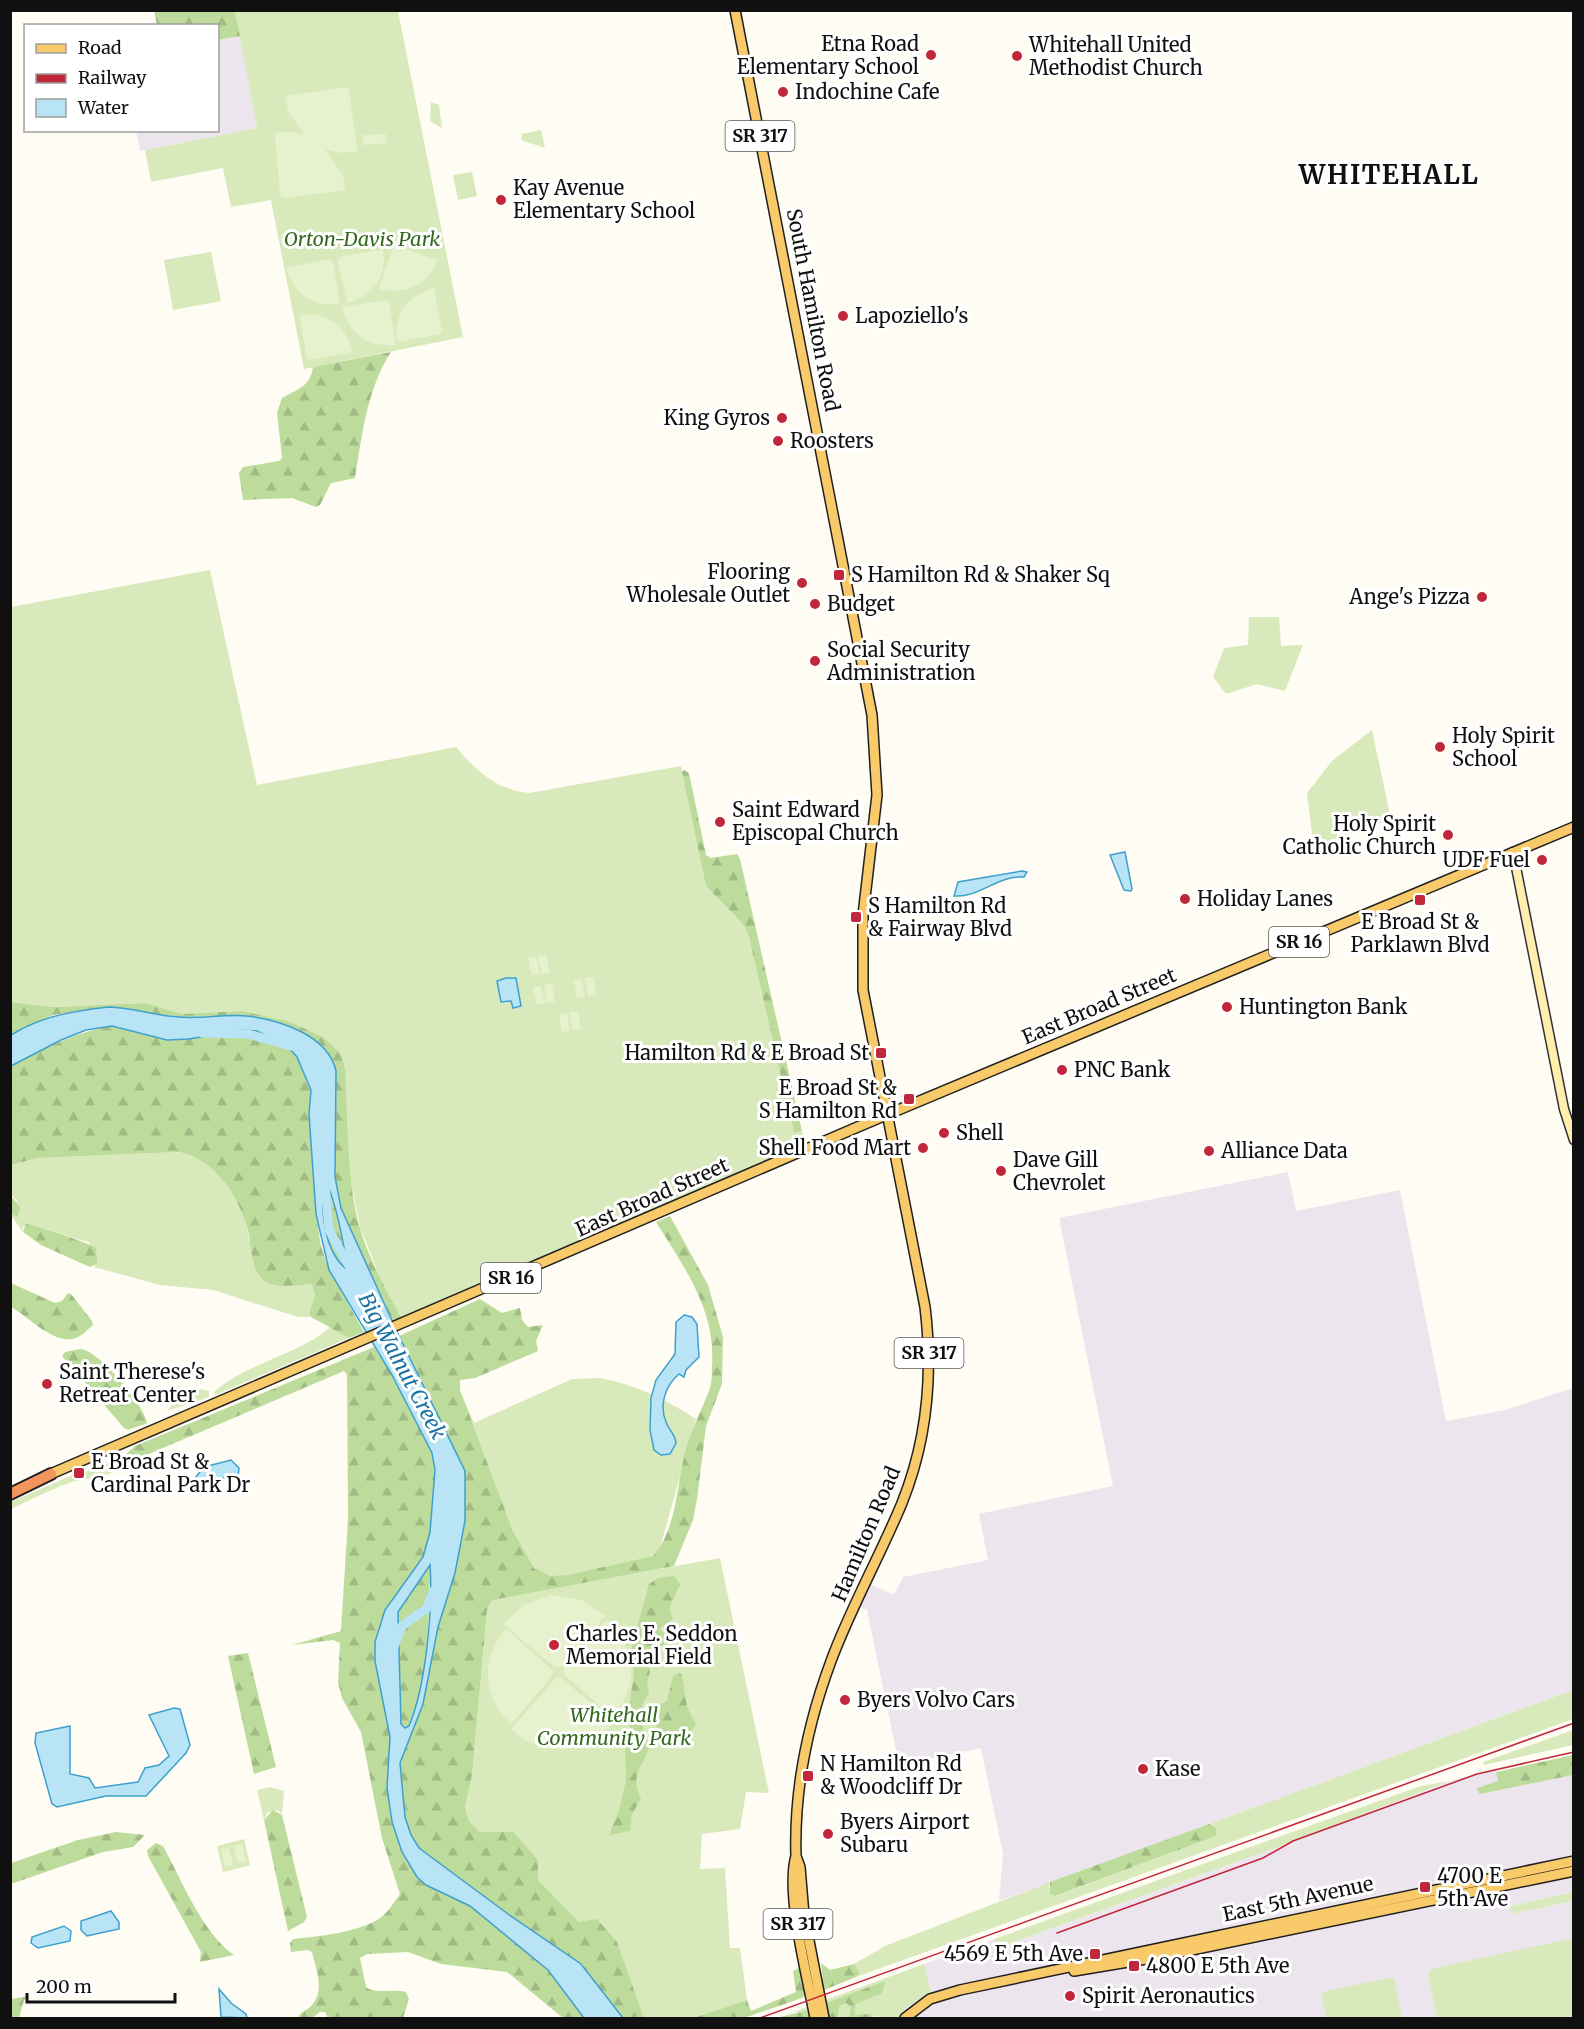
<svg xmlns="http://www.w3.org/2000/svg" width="1584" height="2029" font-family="Merriweather,serif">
  <defs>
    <pattern id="forest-firs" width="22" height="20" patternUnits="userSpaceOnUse" patternTransform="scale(1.5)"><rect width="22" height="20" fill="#bddb9b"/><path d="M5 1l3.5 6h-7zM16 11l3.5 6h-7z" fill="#a1bb84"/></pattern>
  </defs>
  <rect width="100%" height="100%" fill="#fffcf3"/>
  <path fill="#ece5ee" d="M240 36 257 128 140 151 136 131 218 130V40Z
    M1288 1172 1296 1211 1400 1190 1446 1421 1505 1410 1573 1388V1690L999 1901 1003 1854 981 1748 899 1765 867 1610 856 1605 866 1582 894 1595 903 1577 988 1560 979 1514 1113 1486 1059 1218Z
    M1496 1769 1498 1781 1478 1788 1480 1794 1573 1775V1892L1510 1906 1512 1914 1573 1901V1938L1485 1958 1428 1975 1437 2018H1402L1393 1977 1325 2012 1326 2018H897L909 2006 931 1993 924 1964 994 1939 998 1948 1273 1849 1449 1781Z"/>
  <path fill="#d8eabc" d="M235 11H398L463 337 304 369 271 200 231 207 223 168 151 182 145 150 257 128Z
    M431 102 439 105 442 128 430 121Z
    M541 130 545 148 521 140 522 134Z
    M472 172 477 196 458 200 453 175Z
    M211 252 221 301 173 310 164 260Z
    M210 570 257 785 456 747C477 772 496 789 529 793L681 766 706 886 742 923 748 933 794 1133 802 1131 805 1144 401 1318 379 1275 360 1227 352 1188 241 1011 182 1014 146 1003 53 1007 11 1002V607Z
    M1249 617H1279L1281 646 1303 645 1285 691 1257 684 1226 694 1213 677 1224 648 1248 645Z
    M1372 730 1391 819 1314 848 1307 793 1332 761Z
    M179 1152C208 1158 234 1185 243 1214 249 1233 251 1253 258 1272L285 1285 312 1284 315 1296 309 1313 311 1317H298L213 1290 160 1285 94 1267 97 1263 89 1242C70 1239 39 1223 23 1227V1232L11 1215 13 1216 17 1201 11 1194V1165L38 1158Z
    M331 1327 349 1338 215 1395 214 1392C248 1362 296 1356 331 1327Z
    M600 1378C637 1385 665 1399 696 1419L658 1555 552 1579 532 1566 513 1531 460 1390 474 1423 572 1379Z
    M199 1389 209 1391V1397L167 1411 177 1399Z
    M110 1462 113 1472C99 1480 87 1477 72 1482 51 1489 31 1500 11 1509V1502L75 1474 76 1476Z
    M720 1558 769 1793 746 1792 740 1829 702 1834 700 1869 725 1868 730 1948H740L747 2000 693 2018H644L589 1922H579L538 1880V1860L480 1832 469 1821 465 1809 472 1775 487 1610 492 1599Z
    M1573 1690V1719L856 1977 860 1973 854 1964 885 1946 1050 1882 1049 1888 1056 1896 1216 1836V1828L1209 1824Z
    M1573 1730V1745L1484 1765 1483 1762Z
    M1449 1781 1273 1849 997 1948 994 1939 1373 1803 1421 1786Z
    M270 1787 284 1791 282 1815 278 1810 267 1813 264 1820 257 1790Z
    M244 1839 250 1865 223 1872 217 1846Z
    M1573 1892V1901L1512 1914 1510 1906Z
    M1573 1938V2018H1437L1428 1975 1431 1969Z
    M924 1964 931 1993 909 2006 897 2018 855 2015 856 2003 882 1982 809 2011 793 2012Z
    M1394 1977 1402 2018H1326L1321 1992Z
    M836 2011a8 8 0 1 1 16 0a8 8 0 1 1-16 0Z"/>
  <path fill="url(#forest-firs)" d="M154 11H235L240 36 218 40V26L157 25Z
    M391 352C367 389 362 435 355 478L331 483 320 505 316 507 292 498 243 500 239 473 243 467 279 461 282 458 277 413 282 398C298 389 310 387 313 367Z
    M684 770 689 773 706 855 711 858 737 854 740 859 802 1131 794 1133 748 933 742 923 706 886 682 772Z
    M11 1002 53 1007 146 1003 182 1014 241 1011 291 1022 324 1038 341 1054 345 1069C348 1120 346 1175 359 1225 368 1258 386 1288 401 1318L392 1320 341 1208 335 1177 336 1071 328 1051 307 1035 283 1024 248 1016 179 1017 109 1007 53 1015 11 1035Z
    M112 1026 167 1040 189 1039 240 1030 257 1031 290 1048 297 1057 311 1090 309 1114 316 1214 321 1246 329 1270 364 1332 349 1338 311 1317 309 1313 315 1296 312 1284C297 1285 275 1290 262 1279 252 1269 251 1248 249 1235 241 1199 217 1160 179 1152L38 1158 11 1165V1066C44 1049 74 1032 112 1026Z
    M326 1180C331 1195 351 1257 345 1268 323 1247 320 1209 326 1180Z
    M10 1194 20 1208 18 1216 11 1215Z
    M670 1216 708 1285 723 1337 722 1384 706 1426 697 1499 693 1520 674 1566 492 1600 487 1610 472 1775 465 1808 469 1821 480 1832H513L538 1860V1880L579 1922 597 1919 617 1942 644 2018H623L581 1964 508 1914 419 1848 411 1835 405 1817 400 1763 438 1627 455 1573 465 1521V1471L399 1336 480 1299 502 1313 520 1308 522 1320 528 1327 543 1325 536 1341 538 1351 475 1378 460 1380V1390L513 1531 534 1568 551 1576 568 1575 653 1556C674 1534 677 1491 683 1461 688 1435 701 1413 710 1388 712 1381 712 1372 712 1365 716 1310 684 1267 656 1222Z
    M26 1224C36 1225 89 1243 96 1248L97 1264 90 1267 41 1245 23 1232Z
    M11 1283 55 1303 62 1301 68 1293 71 1294 92 1321 93 1325C88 1329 83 1335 78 1337 56 1348 28 1316 11 1307Z
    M374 1347 392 1375 432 1453 435 1470 430 1532 423 1557 385 1610 375 1642V1661L390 1737 402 1852 426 1885 470 1906 548 1970 584 2018H563L507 1972 441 1964 408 1952 367 1954 360 1958 366 1987C376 1995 393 1988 406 1992L409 1999 403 2018H328L325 2012H320L312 2018H298C301 2010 307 2011 312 2005 325 1990 316 1969 312 1952L307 1950 291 1952 290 1943 293 1939C317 1937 358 1932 379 1919 387 1914 394 1902 400 1894L382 1838 361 1732 342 1698 338 1682 340 1643 333 1640 292 1645 341 1631 348 1519 347 1375 344 1371 144 1456 135 1463 130 1462 126 1454 135 1446Z
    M80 1349C98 1349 145 1406 147 1423L128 1430 124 1428 62 1356 65 1352Z
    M430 1565C429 1617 429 1677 409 1726L405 1728 401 1724 398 1612Z
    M674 1576 680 1584 669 1609 673 1619 659 1629 667 1636 664 1646 650 1650 648 1661 650 1672 647 1683 649 1694C634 1711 643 1728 650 1746 643 1769 629 1772 641 1799L632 1814 630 1831 609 1835 620 1807 626 1780 625 1745 630 1730 628 1713 634 1675 632 1646 649 1584 658 1578Z
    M248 1653 276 1767 254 1774 228 1656Z
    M679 1673 682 1675 687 1707 696 1725 688 1736 681 1739 676 1734 660 1732 653 1722 655 1708 667 1701 673 1676Z
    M1573 1755V1775L1480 1794 1477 1788 1498 1781 1496 1772Z
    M273 1810 282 1815 307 1917 304 1922 288 1931 264 1820Z
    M1209 1824 1216 1828V1836L1055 1896 1050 1894V1882Z
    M116 1832 145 1835 133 1847 103 1852 11 1884V1863L78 1840Z
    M156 1843 163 1846C181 1879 203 1934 234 1955L200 1962 201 1952 148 1856 147 1850Z
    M821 1963 830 1970 854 1964 860 1973 856 1977 824 1990Z
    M801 1967 806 1994 802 1998 744 2018H693L747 2000 751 2011 796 1992 793 1971Z
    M882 1982H885L882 1993 856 2004 855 2015 870 2014 873 2018H849L851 2007 846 2003 839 2006 838 2018H829L826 2004 829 2002Z
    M29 1996 24 2000 19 2018H11V1999Z
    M804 2011H809L810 2018H776Z"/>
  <path fill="#e8f1ce" d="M346 87 349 89 357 151 341 153 325 149 343 176 345 190 284 198 280 195 275 133 290 132 304 135 288 111 285 96Z
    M386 134 387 143 363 145V135Z
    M397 246 438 260C426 286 407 295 379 289L393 247Z
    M383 249C387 278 374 295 347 303L338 261 341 257Z
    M329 259 333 262 340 304C312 307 295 295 286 268Z
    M434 288 442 331 439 334 397 342C394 313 407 296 434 288Z
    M385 300 389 302 396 345C367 347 350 335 342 307Z
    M308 314C333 316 346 328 353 352L310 360 307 358 299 316Z
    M546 955 550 972 542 974 538 956Z
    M536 957 540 974 532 975 528 958Z
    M593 977 596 994 588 996 585 978Z
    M582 979 585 996 577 998 574 980Z
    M552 984 555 1001 547 1003 544 985Z
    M541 986 545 1003 537 1005 533 987Z
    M578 1011 581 1029 573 1030 569 1013Z
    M567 1013 570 1031 562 1032 559 1015Z
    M552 1595 581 1600 605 1616 560 1667 556 1668 503 1624 524 1605Z
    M606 1620C636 1646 641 1687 612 1717L564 1674 563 1670Z
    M506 1629 553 1671V1675L512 1723C481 1699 481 1657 506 1629Z
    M557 1677H560L613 1722C589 1756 539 1757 511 1729Z
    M242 1844 246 1862 238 1863 234 1846Z
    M229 1848 233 1865 225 1867 221 1849Z"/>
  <path fill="#b8e4f6" stroke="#3fa0cd" stroke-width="1.5" fill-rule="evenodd" d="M1125 852 1132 889 1131 891 1124 890 1110 855Z
    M1022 871 1027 872 1024 877C997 875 980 898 954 896L958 882Z
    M506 978H516L521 1006 513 1008 511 1001 501 1002 497 981Z
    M109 1007C133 1008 154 1015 178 1017 201 1019 224 1014 247 1016 280 1020 328 1035 336 1071L335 1177 341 1208 399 1336 465 1471V1521L455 1573 438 1627 423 1704 400 1763 405 1817 411 1835 419 1848 508 1914 581 1964 623 2018H584L548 1970 470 1906 426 1885 417 1877 402 1852 392 1822 387 1787 390 1737 375 1661V1642L385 1610 423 1557 430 1532 435 1470 432 1453 392 1375 329 1270 316 1214 309 1114 311 1090 297 1057 289 1048 257 1031 240 1030 189 1039 167 1040 112 1026 86 1030 61 1040 11 1066V1035C42 1016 73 1011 109 1007ZM326 1181C337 1207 342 1236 347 1264L345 1268C324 1249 319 1208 326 1181ZM430 1565C433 1608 426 1686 409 1726L405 1728 401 1724 398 1612Z
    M684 1315 692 1317 697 1324 699 1357 686 1370 684 1377 679 1374C665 1386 659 1405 666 1422 669 1431 675 1433 676 1443L670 1454 661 1455 654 1450 650 1430 651 1398 656 1380 675 1354 676 1322Z
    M231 1460 239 1468 238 1477 219 1478 207 1490H201L195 1484V1478L204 1467Z
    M174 1708 180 1709 190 1745 186 1753 146 1796H106L57 1807 52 1804 35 1743 36 1733 70 1726V1774L89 1778 95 1788 138 1782 145 1768 159 1765 169 1756 149 1715Z
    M111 1911 119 1922V1929L87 1936 81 1930V1921Z
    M64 1926 71 1931 70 1941 38 1948 31 1943 32 1937Z
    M219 1989 231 2003 246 2014 247 2018 221 2017Z"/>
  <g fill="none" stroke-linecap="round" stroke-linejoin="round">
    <path stroke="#b8e4f6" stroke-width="9" d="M202 1033 248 1034 291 1046
      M324 1173 329 1230 353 1273
      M394 1647 402 1626 427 1608 434 1590"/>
    <g stroke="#323232" stroke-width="11">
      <path id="secondary" d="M1513 852 1564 1109 1574 1140"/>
    </g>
    <g stroke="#212121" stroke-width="12">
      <path id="primary" d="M735 10 872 715 877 795 863 915V990L925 1307C933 1373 927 1441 902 1503 880 1556 851 1607 831 1661 808 1723 794 1790 796 1856 785 1893 808 1979 815 2018
        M46 1476 860 1126 1574 827
        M796 1856 800 1867 804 1915 824 2018
        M1074 1971 1158 1957 1574 1871
        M905 2018 930 1999 960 1990 1574 1861"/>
    </g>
    <g stroke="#212121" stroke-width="14">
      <path id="highway" d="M10 1494 51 1474"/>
    </g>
    <use href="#secondary" stroke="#feefaf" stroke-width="8"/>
    <use href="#primary" stroke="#f8ca6a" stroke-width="9"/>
    <use href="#highway" stroke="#f3955c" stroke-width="10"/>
    <path stroke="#c1273b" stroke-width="1.5" d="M1057 1933 1263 1858 1293 1841 1477 1774 1574 1752
      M760 2018 1574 1723"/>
  </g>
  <g fill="#c1273b" stroke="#fff" stroke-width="2">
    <circle cx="931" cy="55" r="6"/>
    <circle cx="1017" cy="56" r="6"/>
    <circle cx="783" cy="92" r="6"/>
    <circle cx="501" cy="200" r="6"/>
    <circle cx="843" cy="316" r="6"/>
    <circle cx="782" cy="418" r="6"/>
    <circle cx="778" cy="441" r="6"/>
    <rect x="833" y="569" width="12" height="12" rx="3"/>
    <circle cx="802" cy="583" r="6"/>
    <circle cx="1482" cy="597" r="6"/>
    <circle cx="815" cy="604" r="6"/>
    <circle cx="815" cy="661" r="6"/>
    <circle cx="1440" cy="747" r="6"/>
    <circle cx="720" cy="822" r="6"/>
    <circle cx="1448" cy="835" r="6"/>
    <circle cx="1542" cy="860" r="6"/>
    <circle cx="1185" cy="899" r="6"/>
    <rect x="1414" y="894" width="12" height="12" rx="3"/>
    <rect x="850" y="911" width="12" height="12" rx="3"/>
    <circle cx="1227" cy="1007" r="6"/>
    <rect x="875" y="1047" width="12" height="12" rx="3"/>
    <circle cx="1062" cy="1070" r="6"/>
    <rect x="903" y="1093" width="12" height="12" rx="3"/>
    <circle cx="944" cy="1133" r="6"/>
    <circle cx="923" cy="1148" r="6"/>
    <circle cx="1209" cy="1151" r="6"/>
    <circle cx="1001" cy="1171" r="6"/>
    <circle cx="47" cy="1384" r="6"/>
    <rect x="73" y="1467" width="12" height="12" rx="3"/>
    <circle cx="554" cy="1645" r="6"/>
    <circle cx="845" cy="1700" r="6"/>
    <circle cx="1143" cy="1769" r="6"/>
    <rect x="802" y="1770" width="12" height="12" rx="3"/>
    <circle cx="828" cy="1834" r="6"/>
    <rect x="1419" y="1881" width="12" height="12" rx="3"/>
    <rect x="1089" y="1948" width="12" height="12" rx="3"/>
    <rect x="1128" y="1960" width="12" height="12" rx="3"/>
    <circle cx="1070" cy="1996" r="6"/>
  </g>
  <g text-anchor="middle" stroke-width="6" stroke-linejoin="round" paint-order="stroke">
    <g fill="#fff" stroke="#585858" stroke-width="1.5">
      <rect x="725.5" y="121" width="69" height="30" rx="4.5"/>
      <rect x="1269" y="927" width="60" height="30" rx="4.5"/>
      <rect x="481" y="1263" width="60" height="30" rx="4.5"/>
      <rect x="894.5" y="1338" width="69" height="30" rx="4.5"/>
      <rect x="763.5" y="1909" width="69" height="30" rx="4.5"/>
    </g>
    <g font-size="18" font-weight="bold" fill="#101010">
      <text x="760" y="142">SR 317</text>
      <text x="1299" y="948">SR 16</text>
      <text x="511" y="1284">SR 16</text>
      <text x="929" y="1359">SR 317</text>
      <text x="798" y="1930">SR 317</text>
    </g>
    <g font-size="20" fill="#101010" stroke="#fff" text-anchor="start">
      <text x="919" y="51" text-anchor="end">Etna Road<tspan x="919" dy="23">Elementary School</tspan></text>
      <text x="1029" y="52">Whitehall United<tspan x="1029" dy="23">Methodist Church</tspan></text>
      <text x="795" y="99">Indochine Cafe</text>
      <text x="513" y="195">Kay Avenue<tspan x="513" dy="23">Elementary School</tspan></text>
      <text x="855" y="323">Lapoziello's</text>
      <text x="770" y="425" text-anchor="end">King Gyros</text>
      <text x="790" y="448">Roosters</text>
      <text x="790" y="579" text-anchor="end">Flooring<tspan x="790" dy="23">Wholesale Outlet</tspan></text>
      <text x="851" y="582">S Hamilton Rd &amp; Shaker Sq</text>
      <text x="1470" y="604" text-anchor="end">Ange's Pizza</text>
      <text x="827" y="611">Budget</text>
      <text x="827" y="657">Social Security<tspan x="827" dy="23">Administration</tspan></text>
      <text x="1452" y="743">Holy Spirit<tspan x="1452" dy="23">School</tspan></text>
      <text x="732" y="817">Saint Edward<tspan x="732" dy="23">Episcopal Church</tspan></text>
      <text x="1436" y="831" text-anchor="end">Holy Spirit<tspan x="1436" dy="23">Catholic Church</tspan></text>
      <text x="1530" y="867" text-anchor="end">UDF Fuel</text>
      <text x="1197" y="906">Holiday Lanes</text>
      <text x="868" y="913">S Hamilton Rd<tspan x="868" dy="23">&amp; Fairway Blvd</tspan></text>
      <text x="1420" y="929" text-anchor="middle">E Broad St &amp;<tspan x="1420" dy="23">Parklawn Blvd</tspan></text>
      <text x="1239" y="1014">Huntington Bank</text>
      <text x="869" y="1060" text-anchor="end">Hamilton Rd &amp; E Broad St</text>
      <text x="1074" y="1077">PNC Bank</text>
      <text x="897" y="1095" text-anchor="end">E Broad St &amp;<tspan x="897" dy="23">S Hamilton Rd</tspan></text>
      <text x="956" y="1140">Shell</text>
      <text x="911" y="1155" text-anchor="end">Shell Food Mart</text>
      <text x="1221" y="1158">Alliance Data</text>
      <text x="1013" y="1167">Dave Gill<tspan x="1013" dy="23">Chevrolet</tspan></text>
      <text x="59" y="1379">Saint Therese's<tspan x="59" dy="23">Retreat Center</tspan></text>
      <text x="91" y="1469">E Broad St &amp;<tspan x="91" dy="23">Cardinal Park Dr</tspan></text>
      <text x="566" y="1641">Charles E. Seddon<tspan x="566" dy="23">Memorial Field</tspan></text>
      <text x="857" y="1707">Byers Volvo Cars</text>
      <text x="820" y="1771">N Hamilton Rd<tspan x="820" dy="23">&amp; Woodcliff Dr</tspan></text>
      <text x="1155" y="1776">Kase</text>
      <text x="840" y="1829">Byers Airport<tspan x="840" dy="23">Subaru</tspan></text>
      <text x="1437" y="1883">4700 E<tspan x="1437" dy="23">5th Ave</tspan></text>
      <text x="1083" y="1961" text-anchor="end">4569 E 5th Ave</text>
      <text x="1146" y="1973">4800 E 5th Ave</text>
      <text x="1082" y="2003">Spirit Aeronautics</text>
    </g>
    <g font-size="20" font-style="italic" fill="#34691f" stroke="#fff">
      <text x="362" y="246">Orton-Davis Park</text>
      <text x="614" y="1722">Whitehall<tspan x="614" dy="23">Community Park</tspan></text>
    </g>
    <g font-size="20" fill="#101010" stroke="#fff">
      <text transform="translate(813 310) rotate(79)" y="7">South Hamilton Road</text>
      <text transform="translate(1099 1006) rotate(-23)" y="7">East Broad Street</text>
      <text transform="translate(652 1197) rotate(-24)" y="7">East Broad Street</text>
      <text transform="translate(866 1534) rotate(-67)" y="7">Hamilton Road</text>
      <text transform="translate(1298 1899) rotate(-12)" y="7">East 5th Avenue</text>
    </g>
    <g font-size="21" font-style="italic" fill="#1872a3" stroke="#fff">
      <text transform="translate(402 1366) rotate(62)" y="7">Big Walnut Creek</text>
    </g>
    <g font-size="26" font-weight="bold" letter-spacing="1.5" fill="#101010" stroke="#fff">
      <text x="1389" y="184">WHITEHALL</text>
    </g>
  </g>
  <rect width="1584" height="2029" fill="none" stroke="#101010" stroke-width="24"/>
  <rect x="24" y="24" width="195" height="108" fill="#ffffff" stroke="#9f9f9f" stroke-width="1.5"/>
  <rect x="36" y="44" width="30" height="9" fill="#f8ca6a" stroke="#9f9f9f" stroke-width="1.5"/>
  <text x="78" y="54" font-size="18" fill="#101010">Road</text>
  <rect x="36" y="74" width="30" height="9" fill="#c1273b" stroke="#9f9f9f" stroke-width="1.5"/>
  <text x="78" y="84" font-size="18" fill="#101010">Railway</text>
  <rect x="36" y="99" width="30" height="18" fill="#b8e4f6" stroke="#9f9f9f" stroke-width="1.5"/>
  <text x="78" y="114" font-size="18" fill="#101010">Water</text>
  <path d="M27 1993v9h148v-9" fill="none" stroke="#101010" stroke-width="3"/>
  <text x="36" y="1993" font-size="18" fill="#101010" stroke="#ffffff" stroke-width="4.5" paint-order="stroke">200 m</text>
</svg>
